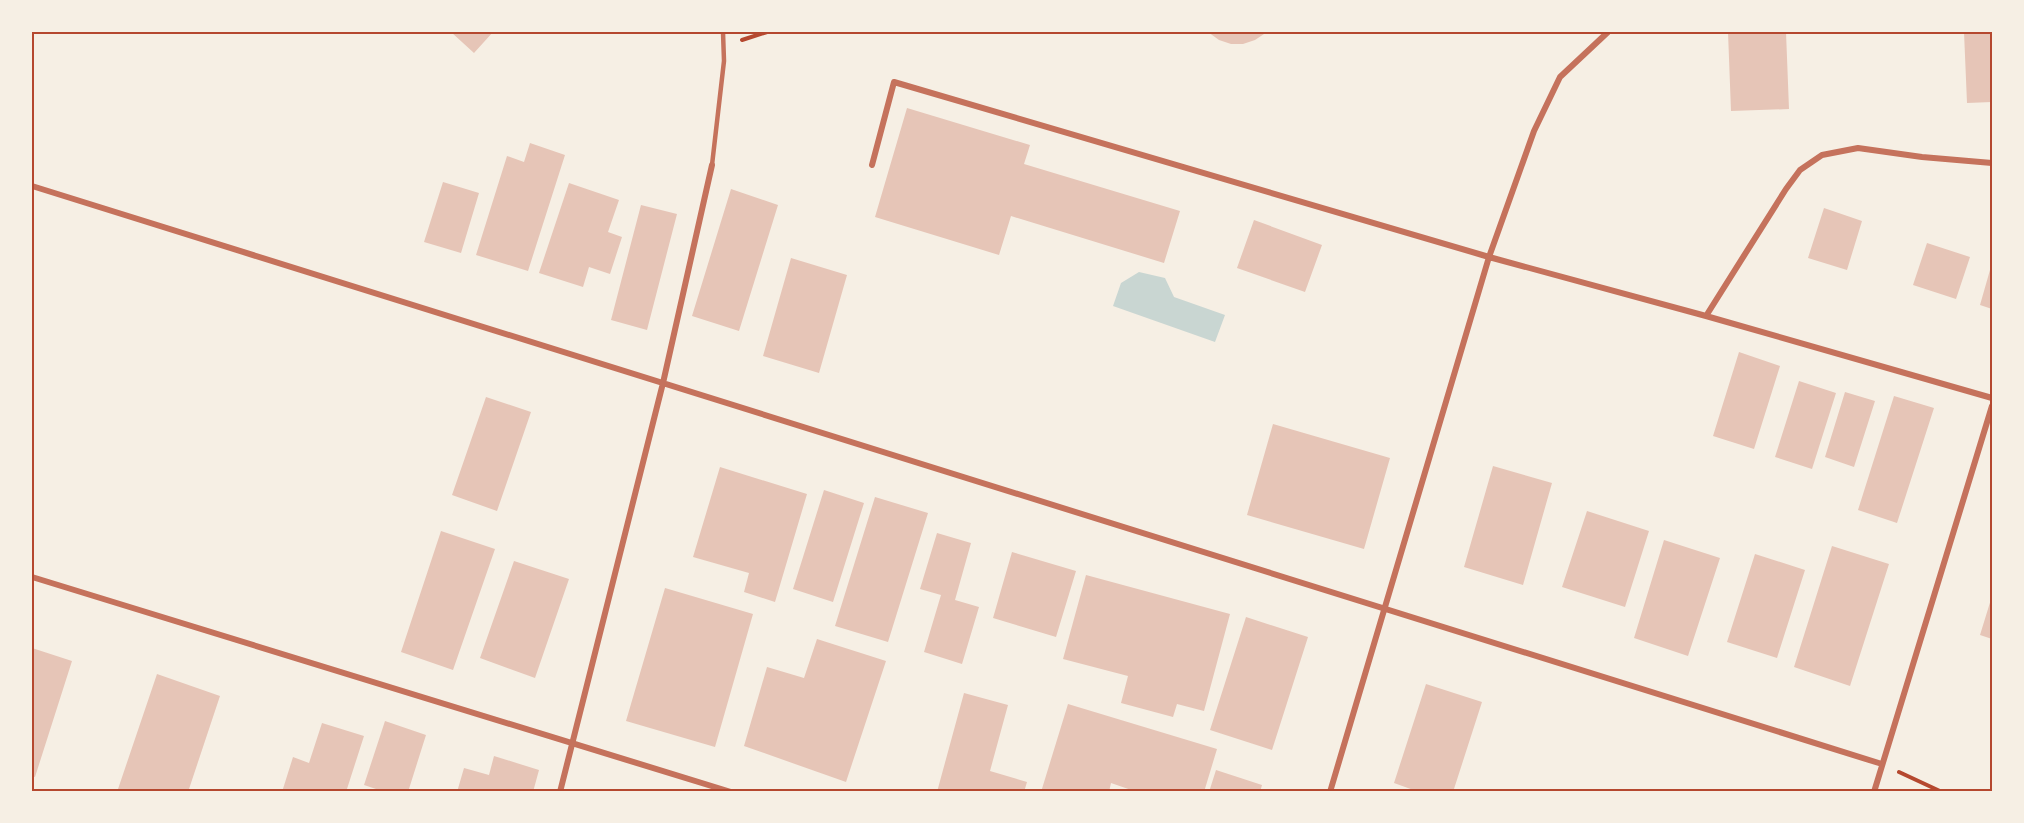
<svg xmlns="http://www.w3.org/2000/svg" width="2024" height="823" font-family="Manrope,sans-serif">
  <rect width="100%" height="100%" fill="#f6efe4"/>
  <path fill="#c9d6d2" d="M1139 272 1165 278 1174 297 1225 315 1215 342 1113 306 1121 283Z"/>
  <path fill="#e6c5b7" d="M451 32H493L474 53Z
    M1208 32H1267L1255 40 1243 44H1231L1219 40Z
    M1728 32H1786L1789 109 1731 111Z
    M1964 32H1992V102L1967 103Z
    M907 108 1030 145 1024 164 1180 211 1164 263 1011 216 999 255 875 217Z
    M530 143 565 155 528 271 476 255 507 156 524 162Z
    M443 182 479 193 461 253 424 242Z
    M569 183 619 200 608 232 622 237 610 274 589 267 583 287 539 273Z
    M731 189 778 205 739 331 692 316Z
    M641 205 677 214 647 330 611 320Z
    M1824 208 1862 221 1847 270 1808 258Z
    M1254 220 1322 245 1305 292 1237 268Z
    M1927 243 1970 257 1956 299 1913 285Z
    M791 258 847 275 819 373 763 356Z
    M1992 263V309L1980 305Z
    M1739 352 1780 366 1754 449 1713 436Z
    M1799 381 1836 393 1812 469 1775 457Z
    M1845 392 1875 401 1854 467 1825 457Z
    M1894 396 1934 408 1897 523 1858 510Z
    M486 397 531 412 497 511 452 495Z
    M1273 424 1390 458 1364 549 1247 515Z
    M1493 466 1552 483 1523 585 1464 567Z
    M720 467 807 494 775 602 744 592 749 573 693 557Z
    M824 490 864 503 833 602 793 589Z
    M875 497 928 513 888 642 835 626Z
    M1587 511 1649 531 1625 607 1562 587Z
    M441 531 495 549 453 670 401 652Z
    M937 533 971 543 955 600 979 607 962 664 924 652 941 595 920 589Z
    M1664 540 1720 558 1688 656 1634 638Z
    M1832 546 1889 564 1850 686 1794 667Z
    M1012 552 1076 571 1056 637 993 618Z
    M1755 554 1805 570 1777 658 1727 642Z
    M514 561 569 579 535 678 480 658Z
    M1086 575 1230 614 1204 711 1177 704 1173 717 1121 703 1128 676 1063 659Z
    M665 588 753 614 715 747 626 721Z
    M1992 596V639L1980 635Z
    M1246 617 1308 637 1272 750 1210 730Z
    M817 639 886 661 846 782 744 746 767 667 804 678Z
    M32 648 72 661 35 777 32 776Z
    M157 674 220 696 188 792H117Z
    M1426 684 1482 702 1453 792H1419L1394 783Z
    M964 693 1008 705 990 771 1027 782 1024 792H937Z
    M1068 704 1217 749 1204 792H1137L1111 783 1109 792H1041Z
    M385 721 426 735 408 792H385L364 785Z
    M322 723 364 736 346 792H282L293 757 309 763Z
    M494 756 539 770 533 792H457L464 768 489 775Z
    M1216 770 1262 785 1260 792H1209Z"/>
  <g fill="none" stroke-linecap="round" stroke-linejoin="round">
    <path stroke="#b5482f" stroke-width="4" d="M742 40 767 32
      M1899 772 1942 792"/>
    <path stroke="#c5725c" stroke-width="4.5" d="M712 165 724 61 723 32"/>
    <path stroke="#c5725c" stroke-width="6" d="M872 165 894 82 1489 257 1706 316 1992 398
      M32 186 1882 764
      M1706 316 1786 189 1800 170 1822 155 1858 148 1922 157 1992 163
      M32 577 731 792
      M560 792 663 383 712 165
      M1330 792 1489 257 1534 131 1560 77 1608 32
      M1874 792 1992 406"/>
  </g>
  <rect width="2024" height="823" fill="none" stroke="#f6efe4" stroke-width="66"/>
  <rect x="33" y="33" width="1958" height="757" fill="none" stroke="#b5482f" stroke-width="2"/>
</svg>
